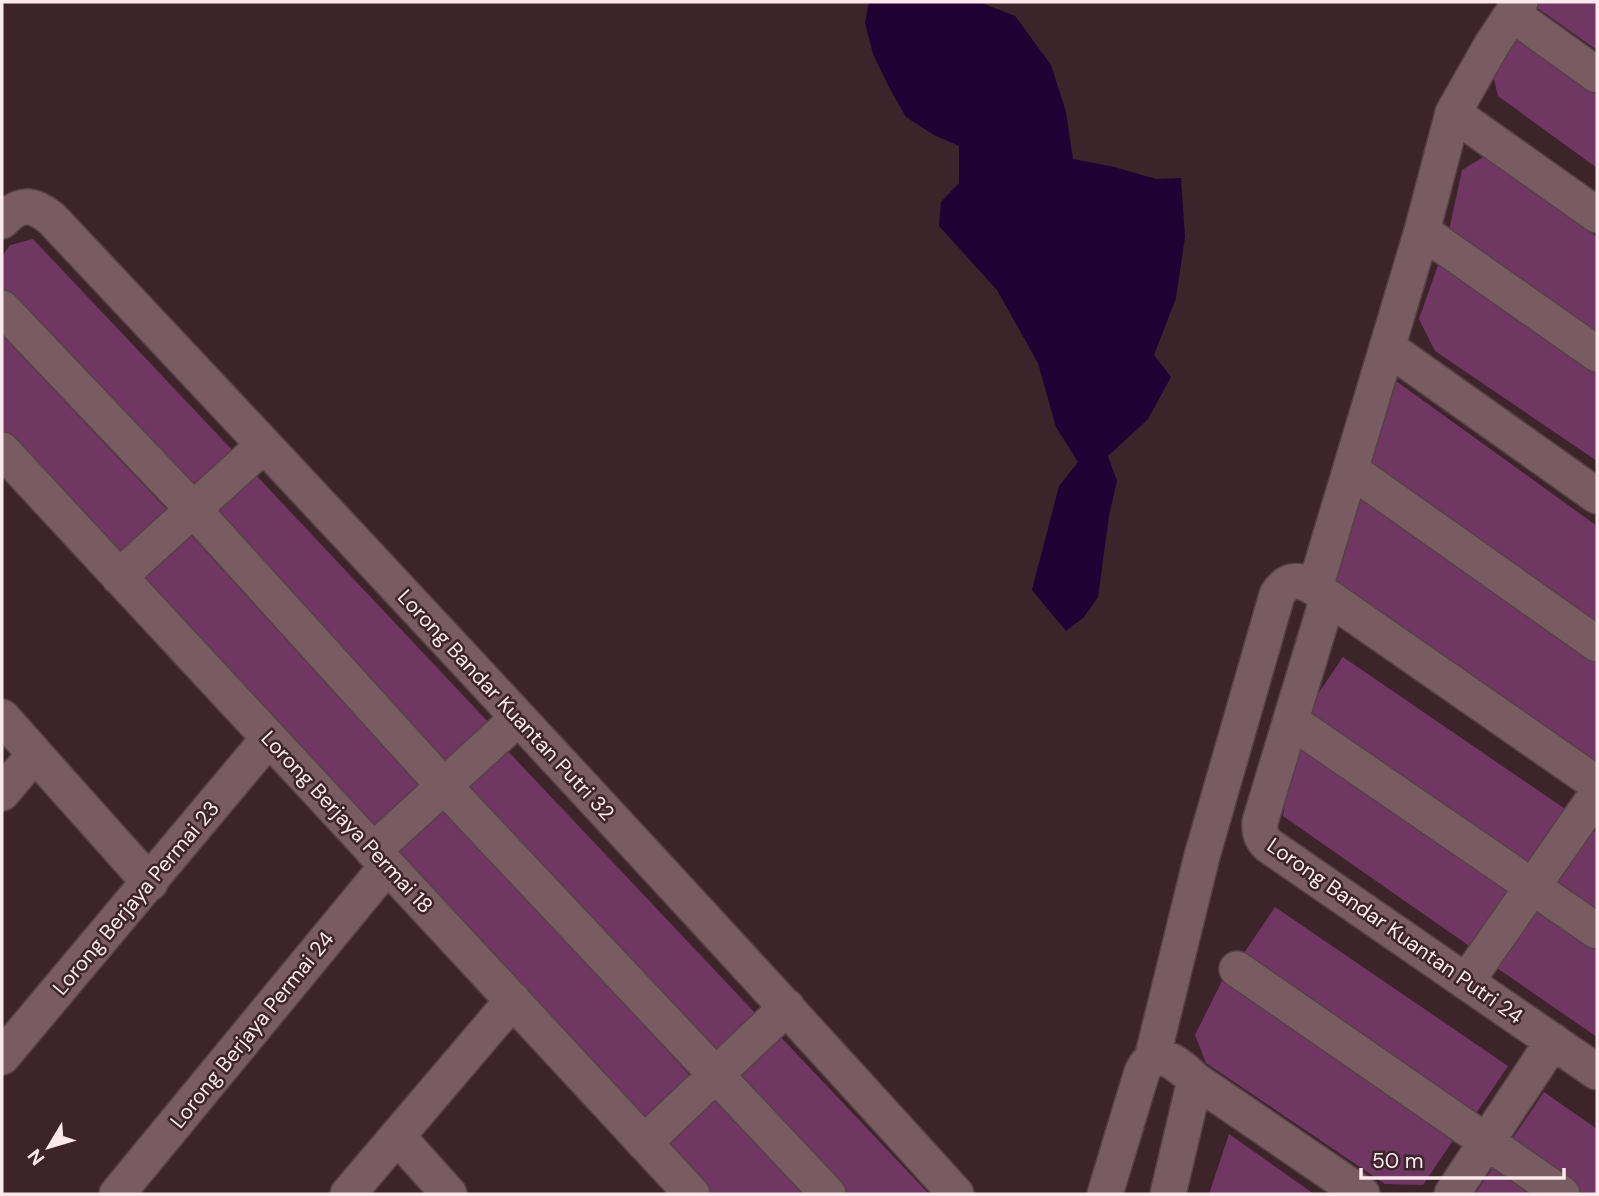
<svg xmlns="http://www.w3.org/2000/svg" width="1599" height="1196" font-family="'DM Sans',sans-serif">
  <rect width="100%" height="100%" fill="#3d232a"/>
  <path fill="#210033" d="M869 2H979L1015 16 1051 65 1066 112 1073 159 1114 167 1156 179 1181 178 1185 237 1176 298 1154 355 1171 377 1148 419 1108 456 1117 481 1109 516 1098 597 1084 617 1066 631 1032 590 1059 486 1078 462 1056 427 1038 363 997 290 939 226 941 202 959 183V146L934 135 906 117 889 87 873 54 865 23Z"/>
  <path fill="#713763" d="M1539 2H1597V50L1536 7Z
    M1523 23 1597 76V168L1498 96 1492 71Z
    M1485 156 1597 237V337L1448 235 1462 170Z
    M33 239 236 454 184 499 2 299V257L10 245Z
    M1443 251 1597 360V461L1435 351 1419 319Z
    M2 335 171 514 120 559 2 431Z
    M1396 381 1597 526V639L1360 467 1378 387Z
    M253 472 491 725 443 772 206 518Z
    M1358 489 1597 663V766L1333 580Z
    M189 533 423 790 375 833 140 575Z
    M1343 657 1571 813 1528 876 1300 720Z
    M1295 735 1514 895 1475 950 1283 816Z
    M504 747 758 1016 711 1062 459 791Z
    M441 801 692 1078 646 1124 391 849Z
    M1588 827 1597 833V923L1546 888Z
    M1536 904 1597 946V1037L1494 966Z
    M1275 907 1508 1066 1473 1118 1240 959Z
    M1224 977 1456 1136 1423 1185 1385 1184 1206 1063 1195 1035Z
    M776 1032 929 1194H834L728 1083Z
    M714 1092 809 1194H711L663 1143Z
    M1544 1092 1597 1129V1194H1578L1508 1145Z
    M1229 1134 1314 1194H1209Z
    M1496 1163 1541 1194H1475Z"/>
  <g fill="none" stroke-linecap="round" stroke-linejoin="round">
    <g stroke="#564047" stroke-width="38">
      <path id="minor" d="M1512 14 1597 75
        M1453 113 1597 215
        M2 221C20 202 32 203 52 219 356 542 659 866 956 1194
        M1422 231 1597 354
        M2 308 193 509 444 786 828 1194
        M1387 347 1597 496
        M2 450 692 1194
        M1351 470 1597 644
        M119 577 264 445
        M1315 588 1422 231 1453 113 1491 46 1520 2
        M1328 597 1260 822C1259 832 1261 838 1268 845L1597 1072
        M2 717 150 883
        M1291 721 1597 931
        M2 793 35 754
        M373 851 518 718
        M1237 969 1562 1194
        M1466 982 1597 794
        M2 1057 269 738
        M1152 1059 1202 856 1277 595C1288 577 1299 579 1315 588L1597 784
        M397 1136 449 1194
        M644 1143 787 1007
        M117 1194 387 866
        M348 1194 513 1000
        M1105 1194 1142 1072C1156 1042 1180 1066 1195 1080L1362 1194
        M1168 1194 1195 1080
        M1452 1194 1553 1041"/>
    </g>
    <use href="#minor" stroke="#795b62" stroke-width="35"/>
  </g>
  <g text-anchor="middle" stroke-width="5" stroke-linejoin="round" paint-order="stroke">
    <g font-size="21" fill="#fbe9ed" stroke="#3d232a">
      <text transform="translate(506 705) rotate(47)" y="7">Lorong Bandar Kuantan Putri 32</text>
      <text transform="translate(347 822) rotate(47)" y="7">Lorong Berjaya Permai 18</text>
      <text transform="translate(136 898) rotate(-50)" y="7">Lorong Berjaya Permai 23</text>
      <text transform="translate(1395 931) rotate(35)" y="7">Lorong Bandar Kuantan Putri 24</text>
      <text transform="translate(252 1030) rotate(-51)" y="7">Lorong Berjaya Permai 24</text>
    </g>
  </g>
  <rect width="1599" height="1196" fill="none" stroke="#fbe9ed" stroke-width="7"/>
  <g transform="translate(49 1147) rotate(232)" stroke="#3d232a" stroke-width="5" paint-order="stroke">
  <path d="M0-5L12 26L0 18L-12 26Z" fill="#fbe9ed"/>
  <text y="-10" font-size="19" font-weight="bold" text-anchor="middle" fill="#fbe9ed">N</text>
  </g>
  <path d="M1361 1168v10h203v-10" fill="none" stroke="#fbe9ed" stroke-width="3.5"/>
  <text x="1372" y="1168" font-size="21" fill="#fbe9ed" stroke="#3d232a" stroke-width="5" paint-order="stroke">50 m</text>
</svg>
